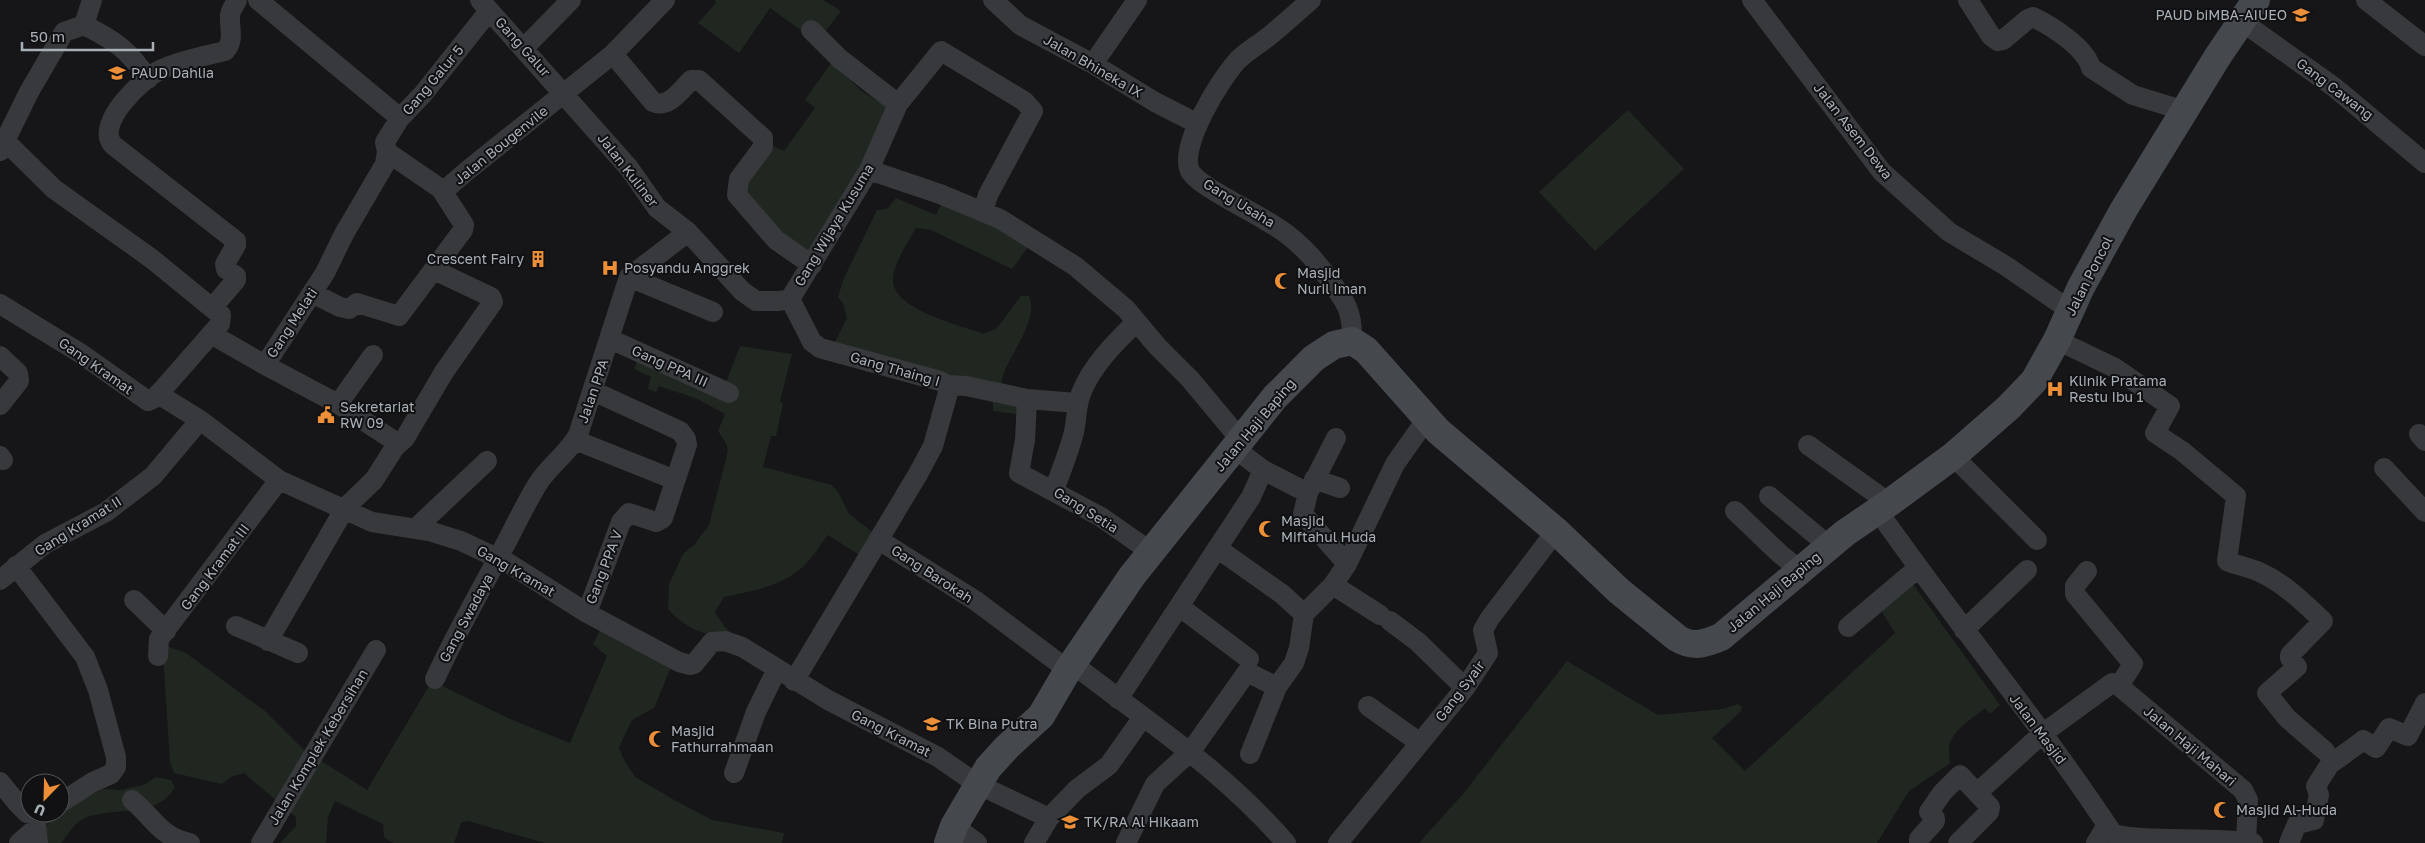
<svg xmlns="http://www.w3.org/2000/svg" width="2425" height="843" font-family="'Golos Text',sans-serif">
  <rect width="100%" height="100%" fill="#161618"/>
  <path fill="#202720" d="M715 0H823L841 11 817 42 770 8 739 53 698 23 716 3Z
    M831 63 863 92 886 106 866 168 810 262 741 197 743 176 773 146 784 151 815 108 805 100Z
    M1628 110 1684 169 1595 251 1539 192Z
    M949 189 1028 247 1012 269 931 230 916 228C909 240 892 267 893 280 893 310 960 325 984 334L997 328 1021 296H1029C1040 319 1008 356 1002 379 1001 384 1001 390 1000 395L1024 403 1023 415 993 411V396L834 344 847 318 843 303 838 297 844 278 877 210 887 209 896 198 936 215Z
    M740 346 792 354 780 401 783 404 776 436H771L763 467 832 485 838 492 849 514 879 537 864 558 828 535C820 545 813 557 804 566 781 587 752 591 724 597L715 612 724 626 737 639C708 635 688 632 668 609L669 584 683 554 694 545 709 525 728 451 726 443 718 431 725 414 698 399 659 386 656 392 648 389 651 377 634 369 638 359 710 386 727 380Z
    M1910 580 2000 705 1990 714 1985 708C1973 718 1952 730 1949 747 1948 753 1951 758 1949 764L1909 791 1877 843H1419L1463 794 1567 661 1658 715 1723 709 1738 704 1742 707 1741 711 1712 738 1745 771 1895 633 1879 607Z
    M600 630 671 667 654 708 632 720 619 747 622 756 635 777 676 801 712 820 784 833 782 843H545L468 821 461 823 454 843H393L384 837 383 824 335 801 328 817 326 843H280L296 826V817L244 773 231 777 222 784 174 773 170 761 163 654 169 647 186 653 265 711 304 750 367 790 432 681 510 719 570 743 607 656 593 644Z
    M156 777 171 780 175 787C156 821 112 804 81 820 74 824 67 836 61 843H23L69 808 102 789 120 790 144 785Z"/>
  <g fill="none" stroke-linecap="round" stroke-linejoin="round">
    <path stroke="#37393c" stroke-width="20" d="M258 0 400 118 423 94 489 11
      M480 0 629 168 657 208 688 232 742 291 756 301H779L790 299
      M993 0 1020 25 1093 64 1155 102 1198 124
      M1311 0C1297 12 1283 25 1268 37 1258 45 1247 51 1238 60 1221 78 1178 147 1190 171 1196 182 1223 196 1233 202 1277 226 1299 237 1329 279 1346 302 1353 312 1352 341
      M1752 0 1882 172 1949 232 2006 266 2071 311
      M1968 0 1991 36 1998 41 2003 40 2028 19 2033 17C2052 26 2086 48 2091 68L2133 95 2185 111
      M2366 0 2425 46
      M2241 21 2334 87 2425 163
      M84 25 92 0
      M811 30 840 59 898 104
      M524 48 571 0
      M613 54 653 102C668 109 681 90 691 80H699L763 138V147L739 179 737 195 776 240 812 265
      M1093 64 1137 0
      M5 141 54 189 152 259 212 308
      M0 151 29 92 64 32 84 25C114 40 129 50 148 79
      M387 152 441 189H446L468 170 613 54 665 0
      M387 152 385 142 400 118
      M869 170 940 194 1000 219 1075 266 1126 309 1157 346 1190 379 1240 439
      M629 277 713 312
      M312 293 340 307 349 309 357 303 399 316 463 230 464 225 441 189
      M790 299 812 342 820 348 940 381 947 385 949 389 933 446 918 474 794 681
      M790 299 869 170 898 104 941 51 1024 101 1033 111 988 195 983 211
      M0 304 80 353 148 401 155 398 220 324 221 315 212 308 236 280V276L226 269 225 264 236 245V241L113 145C94 124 143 77 162 69 181 60 204 56 225 51 235 41 229 28 230 15 231 9 235 5 237 0
      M211 334 265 365
      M610 339 729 393
      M2057 340 2115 368 2170 406 2155 433 2182 451 2236 496 2227 561C2236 565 2247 567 2257 571 2283 582 2303 602 2323 621L2290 655V658L2297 667 2267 693 2287 718 2325 751
      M0 356 18 373 19 381 0 405
      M947 385 966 386 1027 399 1077 403
      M158 394 200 420 279 480 372 522 429 531 461 541 508 563 587 613 679 662 690 665 694 664 712 642 725 641 742 647 828 700 938 757 977 784 1049 818
      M1027 399 1025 440 1019 473 1101 517 1151 552
      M338 404 373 355
      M2419 434 2425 441
      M575 440 675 480
      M1808 445 1889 503
      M395 447 405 438 444 372 493 302 491 297 434 270
      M1233 447 1263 470 1308 493 1303 514 1347 564
      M0 456 3 460
      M1953 456 2037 540
      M2384 468 2425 512
      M1314 479 1340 488
      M1054 490C1061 471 1069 452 1074 432 1077 418 1076 404 1082 391 1093 364 1116 342 1136 322
      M1308 493 1336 438
      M1769 496 1829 546
      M1735 511 1780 554 1800 570
      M1878 511C1954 620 2040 723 2113 834 2146 843 2212 836 2253 843
      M416 528 487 461
      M879 540 976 601 1068 670
      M1217 548 1282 594 1304 614
      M16 566 85 657 98 690 116 757V767L111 774 93 782 60 803
      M2087 571 2075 586V594L2133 664 2119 686
      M0 580 45 544 106 512 153 476 200 420
      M1333 585 1380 615
      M134 600 166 631
      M1180 607 1249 659
      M587 613 621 522 629 513 656 522 663 518 687 445 686 439 680 431 593 391
      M1390 621 1418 642 1465 688
      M236 626 298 653
      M1848 627 1918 568
      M1964 630 2027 570
      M268 641 345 508 374 480 395 447 393 440 338 404 265 365 325 273 344 234 385 164 387 152
      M158 656 159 639 279 480
      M1073 664C1149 723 1222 769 1286 843
      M435 679C454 637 477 597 499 556 512 533 523 508 537 485 548 466 568 454 578 435L629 277 688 232
      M1118 699 1251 497 1263 470
      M1368 706 1420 743
      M1250 754 1277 687 1294 663 1299 648 1304 614 1333 585 1347 564 1395 464 1426 420
      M734 773 756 712 777 669
      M0 782 18 804 27 813 39 816 45 813
      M132 800C154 818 160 837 190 843
      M35 816 38 843
      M954 826 977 843
      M19 843 35 829
      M261 843 376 650
      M1034 843 1049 818 1077 789 1109 765 1143 717
      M1126 843 1155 784 1191 751 1247 672 1277 687
      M1338 843 1465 688 1488 653 1483 630 1490 618 1556 531
      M1919 843V839L1935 821V818L1929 812 1942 793 1960 775 1977 793
      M1958 843 1989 812 1990 807 1977 793 2042 734 2112 683 2119 686 2243 790 2248 800 2246 842
      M2096 843 2107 825
      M2289 843 2297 824 2314 820 2319 795 2316 786 2330 764C2332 763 2360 743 2363 740L2376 748 2389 728 2408 736 2425 703"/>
    <path stroke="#45484c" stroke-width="28" d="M948 843 954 826 988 768 1007 747 1041 716 1068 670 1132 576 1275 397 1314 358 1334 345 1352 341 1366 350 1438 431 1556 531 1619 591 1677 638C1693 648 1704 644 1721 637L1845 533 1889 503 1953 456 2008 408 2034 381 2057 340 2081 287 2124 209 2218 56 2256 0"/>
  </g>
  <defs>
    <g id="school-bare" transform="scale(1.35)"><path d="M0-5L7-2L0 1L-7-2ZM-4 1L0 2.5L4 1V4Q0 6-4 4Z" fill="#ed8f38" stroke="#111113" stroke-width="2.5" paint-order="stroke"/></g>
    <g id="building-bare" transform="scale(1.35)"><path d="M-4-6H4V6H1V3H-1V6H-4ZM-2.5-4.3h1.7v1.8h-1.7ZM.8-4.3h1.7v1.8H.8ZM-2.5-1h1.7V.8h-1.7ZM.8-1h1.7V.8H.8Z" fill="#ed8f38" stroke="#111113" stroke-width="2.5" paint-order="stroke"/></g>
    <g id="hospital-bare" transform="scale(1.35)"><path d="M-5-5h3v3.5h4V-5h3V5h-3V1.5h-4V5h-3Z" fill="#ed8f38" stroke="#111113" stroke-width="2.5" paint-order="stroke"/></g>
    <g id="mosque-bare" transform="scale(1.35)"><path d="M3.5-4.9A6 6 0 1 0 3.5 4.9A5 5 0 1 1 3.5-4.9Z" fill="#ed8f38" stroke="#111113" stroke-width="2.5" paint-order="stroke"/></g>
    <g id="civic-bare" transform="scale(1.35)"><path d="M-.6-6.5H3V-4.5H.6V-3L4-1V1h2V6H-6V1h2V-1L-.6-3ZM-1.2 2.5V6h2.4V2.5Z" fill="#ed8f38" stroke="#111113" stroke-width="2.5" paint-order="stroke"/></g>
  </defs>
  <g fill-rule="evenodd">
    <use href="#school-bare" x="2301" y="15"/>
    <use href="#school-bare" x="117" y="73"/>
    <use href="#building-bare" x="538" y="259"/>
    <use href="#hospital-bare" x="610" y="268"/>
    <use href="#mosque-bare" x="1283" y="281"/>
    <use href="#hospital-bare" x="2055" y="389"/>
    <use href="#civic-bare" x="326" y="415"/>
    <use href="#mosque-bare" x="1267" y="529"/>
    <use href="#school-bare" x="932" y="724"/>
    <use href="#mosque-bare" x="657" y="739"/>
    <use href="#mosque-bare" x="2222" y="810"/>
    <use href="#school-bare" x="1070" y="822"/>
  </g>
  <g text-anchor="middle" stroke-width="4" stroke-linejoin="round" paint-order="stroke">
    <g font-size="14" fill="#a8b0b7" stroke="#111113" text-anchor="start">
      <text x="2287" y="20" text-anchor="end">PAUD biMBA-AIUEO</text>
      <text x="131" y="78">PAUD Dahlia</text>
      <text x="524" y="264" text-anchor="end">Crescent Fairy</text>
      <text x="624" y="273">Posyandu Anggrek</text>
      <text x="1297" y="278">Masjid<tspan x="1297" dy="16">Nuril Iman</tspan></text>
      <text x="2069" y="386">Klinik Pratama<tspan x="2069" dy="16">Restu Ibu 1</tspan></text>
      <text x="340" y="412">Sekretariat<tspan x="340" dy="16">RW 09</tspan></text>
      <text x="1281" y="526">Masjid<tspan x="1281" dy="16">Miftahul Huda</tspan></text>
      <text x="946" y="729">TK Bina Putra</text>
      <text x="671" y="736">Masjid<tspan x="671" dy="16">Fathurrahmaan</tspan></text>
      <text x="2236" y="815">Masjid Al-Huda</text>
      <text x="1084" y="827">TK/RA Al Hikaam</text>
    </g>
    <g font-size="14" fill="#a8b0b7" stroke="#111113">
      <text transform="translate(523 47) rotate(48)" y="5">Gang Galur</text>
      <text transform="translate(1093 66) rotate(30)" y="5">Jalan Bhineka IX</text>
      <text transform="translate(433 80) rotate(-50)" y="5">Gang Galur 5</text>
      <text transform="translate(2335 89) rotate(37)" y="5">Gang Cawang</text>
      <text transform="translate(1853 131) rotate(52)" y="5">Jalan Asem Dewa</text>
      <text transform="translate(501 145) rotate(-39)" y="5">Jalan Bougenvile</text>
      <text transform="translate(628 170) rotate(52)" y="5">Jalan Kuliner</text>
      <text transform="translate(1239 203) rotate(31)" y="5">Gang Usaha</text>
      <text transform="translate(834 225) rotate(-59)" y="5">Gang Wijaya Kusuma</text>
      <text transform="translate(2089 276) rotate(-63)" y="5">Jalan Poncol</text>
      <text transform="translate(292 323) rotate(-57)" y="5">Gang Melati</text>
      <text transform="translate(96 366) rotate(35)" y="5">Gang Kramat</text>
      <text transform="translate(670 366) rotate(24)" y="5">Gang PPA III</text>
      <text transform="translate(895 369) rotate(16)" y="5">Gang Thaing I</text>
      <text transform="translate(593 391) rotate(-71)" y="5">Jalan PPA</text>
      <text transform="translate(1255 425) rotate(-50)" y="5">Jalan Haji Baping</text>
      <text transform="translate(1086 510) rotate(32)" y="5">Gang Setia</text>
      <text transform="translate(78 526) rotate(-32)" y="5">Gang Kramat II</text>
      <text transform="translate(215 567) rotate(-53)" y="5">Gang Kramat III</text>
      <text transform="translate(604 567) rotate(-69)" y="5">Gang PPA V</text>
      <text transform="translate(516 571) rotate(30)" y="5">Gang Kramat</text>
      <text transform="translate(932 574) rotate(33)" y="5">Gang Barokah</text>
      <text transform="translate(1774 592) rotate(-40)" y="5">Jalan Haji Baping</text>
      <text transform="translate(466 618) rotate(-62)" y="5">Gang Swadaya</text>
      <text transform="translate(1460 691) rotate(-53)" y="5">Gang Syair</text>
      <text transform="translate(2038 729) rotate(53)" y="5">Jalan Masjid</text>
      <text transform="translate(891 733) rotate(27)" y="5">Gang Kramat</text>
      <text transform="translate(2190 746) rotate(40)" y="5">Jalan Haji Mahari</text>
      <text transform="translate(318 747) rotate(-59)" y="5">Jalan Komplek Kebersihan</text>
    </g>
  </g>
  <g transform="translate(45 798) rotate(203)"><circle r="24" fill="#111113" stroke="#4d5155"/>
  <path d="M0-4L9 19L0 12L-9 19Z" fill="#ed8f38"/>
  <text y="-8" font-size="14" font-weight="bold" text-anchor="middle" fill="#a8b0b7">U</text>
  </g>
  <path d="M22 42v8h131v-8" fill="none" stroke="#a8b0b7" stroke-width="2.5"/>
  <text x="30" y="42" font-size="15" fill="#a8b0b7" stroke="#111113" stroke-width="4" paint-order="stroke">50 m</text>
</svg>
